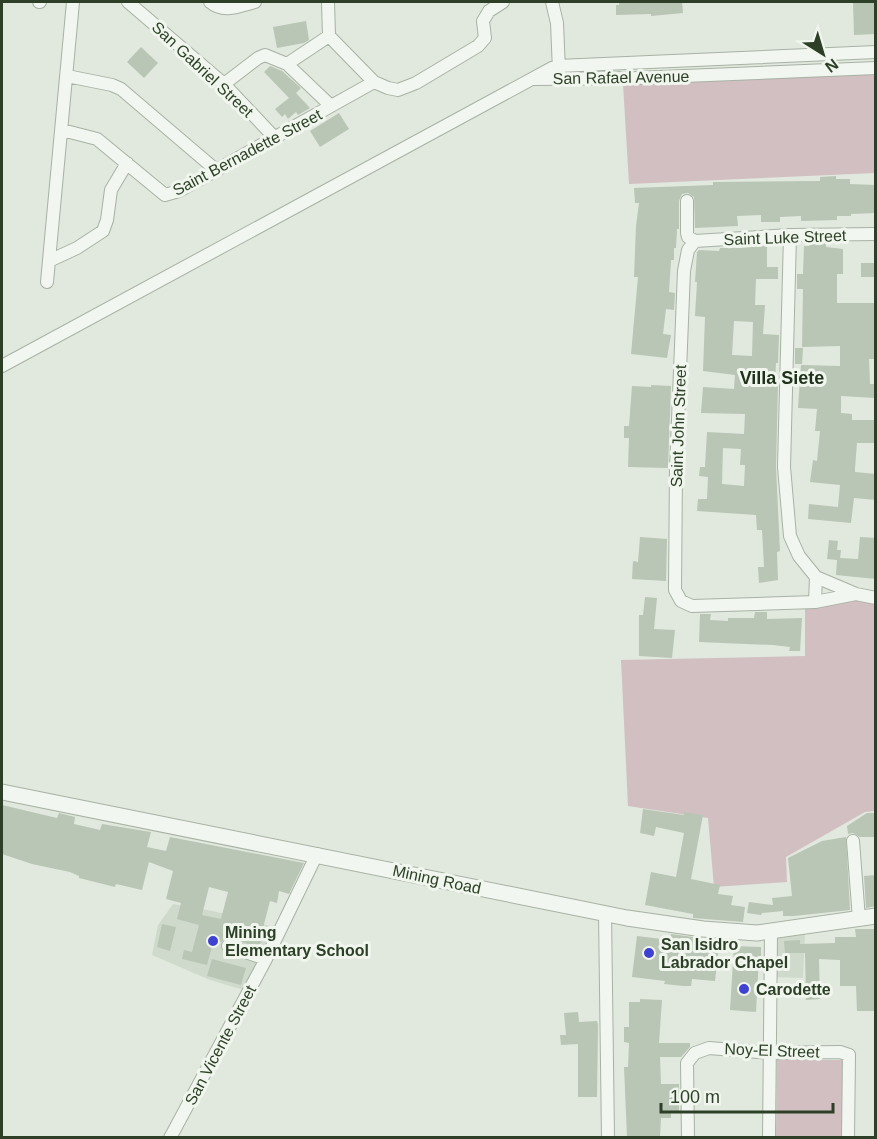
<svg xmlns="http://www.w3.org/2000/svg" width="877" height="1139" font-family="Helvetica,sans-serif">
  <rect width="100%" height="100%" fill="#e1e8de"/>
  <path fill="#cfdacc" d="M173 904 213 911 278 928 244 990 210 980 152 955 158 925Z
    M805 934 803 978 775 977 778 937Z"/>
  <path fill="#d2bfc1" d="M875 74V173L629 184 623 84Z
    M853 600 875 604V811L865 812 786 857 787 882 714 887 708 818 628 806 621 660 805 656V606Z
    M777 1060H854L853 1137 776 1138Z"/>
  <path fill="#b9c5b5" fill-rule="evenodd" d="M619 2H682L683 13 651 16V14L616 15V5H619Z
    M853 2H876V34L854 35Z
    M306 21 309 40 304 43 277 48 273 27Z
    M141 47 158 63 144 78 127 62Z
    M270 66 282 71 301 88 296 93 310 108 298 115 296 112 288 119 285 114 282 117 275 109 289 98 264 72Z
    M339 113 349 129 320 147 310 131Z
    M836 176V179H850V184L875 185 876 213 851 214V216H837V220L801 221V216L780 217V222H761V215L737 216 738 226 695 228 694 197 688 193 682 194 679 201V229H677L676 248H674V260H671L669 292 675 293 674 310 666 309 663 334 671 335 667 358 631 354 638 277H634L636 226 639 203H635L634 188 713 185V182L820 181V177Z
    M809 243H826V247L843 249V274H837V303H876V359H869L870 384H875V398L841 396V413L852 414V420H876V443H857L855 468V472L876 474V500L854 498 851 523 808 519 809 504 838 507 840 485 810 482 813 460 817 461 820 431H815L817 409 798 408 801 365 840 366V346L802 347 803 289H797V274H803L804 246H809Z
    M767 245V267H778V279H756L755 305H765L763 334 779 335 778 363H776L775 383H778L776 467 780 551 777 552 778 580 759 583 758 567H764L762 530H757L756 515 697 511 698 499H707L708 477 699 476 700 467H705L707 432 744 434 745 414 701 413 703 387 734 389 735 375 703 371 705 317 695 316 697 282H695L697 252 699 250 719 251 720 248H742V246ZM734 321 753 322 752 356 732 355ZM723 448 741 449 740 465H745L744 486 722 484Z
    M861 263H876V277H861Z
    M795 348H803L802 364H795Z
    M651 385 671 386 668 468 628 467 629 438H624V426H629L632 386 651 387Z
    M640 537 667 539 666 581 632 579 633 561 638 562Z
    M860 537 876 538V579L836 575 837 560 827 559 829 540 838 541 837 550H841L840 558 858 559Z
    M645 597 657 598 654 629 675 630 672 658 639 656V615H643Z
    M755 612H767V619L802 618 800 651H789L790 647 773 645 699 642 700 614H711L710 620 728 621V618H754Z
    M2 805 57 818 59 813 75 817 74 824 100 830 102 824 151 832 147 847 166 851 170 837 304 863 289 894 279 891 277 903 270 901 263 928 265 929 259 948 231 938H226L221 942 214 939 207 965 182 959 184 950 192 952 199 925 177 919 181 903 166 899 173 871 149 862 142 890 116 884 115 887 79 878V876L70 872 32 864 2 854ZM209 887 228 892 221 919 202 915Z
    M643 809 684 815V812L703 815 691 879 720 885 718 894 733 896 731 905 745 907 743 922 693 918V914L645 905 651 872 676 877 684 833 656 827 654 836 640 833Z
    M867 813H876V837H860L853 833 848 834 847 826Z
    M846 837 850 910 794 916H783V911L762 913 761 915 747 913 749 902 773 905 772 898 792 896 788 858 822 841Z
    M876 875V906L866 908 864 876Z
    M162 924 176 927 170 951 157 947Z
    M855 929H876V1011H857L856 986H840V960L819 959 820 999 806 1000 805 953H785L784 941 800 940V944L835 943V937H856Z
    M671 934 715 940V943L719 945 715 981 692 979 691 986H684L664 984 665 981 632 977 637 936 670 940Z
    M734 946 761 947V957L759 956 756 1012 730 1010Z
    M212 959 246 968 241 985 207 976Z
    M640 999 662 1000 659 1043H690V1047L681 1057H660L661 1084H679V1113H671V1118H661L660 1137H627L624 1067H628L629 1043 624 1042V1027H629V1002H640Z
    M578 1012 579 1022 597 1021 598 1025 597 1097H578V1044L561 1045 560 1035H566L564 1013Z"/>
  <g fill="none" stroke-linecap="round" stroke-linejoin="round">
    <g stroke="#a7b2a3" stroke-width="14">
      <path id="minor" d="M39 2H40
        M128 2 224 84 275 138
        M210 2C224 14 240 6 255 2
        M328 2 329 36 374 82 388 88 398 90 416 83 478 46 485 38 483 21 489 11 503 2
        M552 2 557 23 559 71
        M287 64 331 106
        M67 76 112 85 121 89 216 170
        M533 79 635 78 876 68
        M224 84 258 58 265 55 287 64 329 36
        M62 130 97 139 165 195 179 191 374 82
        M687 201V233L688 237 695 241
        M790 235 784 467 790 536 799 556 816 577 856 594
        M695 241 688 250 684 271 676 470 675 590 681 601 692 606 815 602 856 594 876 598
        M695 241 790 235 876 234
        M49 261 77 248 103 231 107 220 111 190 127 163
        M47 282 73 2
        M2 366 552 68 558 66 876 52
        M815 602 816 577
        M853 841 859 919
        M605 913 608 1138
        M228 946 266 959
        M170 1138 266 959 317 854
        M688 1138 687 1063 695 1053 709 1048 769 1053 840 1052 849 1055 848 1138
        M769 1138 771 932"/>
    </g>
    <g stroke="#a7b2a3" stroke-width="17">
      <path id="tertiary" d="M2 792 627 918 703 929 757 933 876 916"/>
    </g>
    <use href="#minor" stroke="#f2f6f1" stroke-width="12"/>
    <use href="#tertiary" stroke="#f2f6f1" stroke-width="15"/>
  </g>
  <g fill="#3e41d2" stroke="#f0f6ee" stroke-width="2">
    <circle cx="213" cy="941" r="6"/>
    <circle cx="649" cy="953" r="6"/>
    <circle cx="744" cy="989" r="6"/>
  </g>
  <g text-anchor="middle" stroke-width="6" stroke-linejoin="round" paint-order="stroke">
    <g font-size="16" fill="#2d4027" stroke="#f0f6ee">
      <text transform="translate(203 69) rotate(43)" y="6">San Gabriel Street</text>
      <text transform="translate(621 77) rotate(-1)" y="6">San Rafael Avenue</text>
      <text transform="translate(247 152) rotate(-28)" y="6">Saint Bernadette Street</text>
      <text transform="translate(785 237) rotate(-2)" y="6">Saint Luke Street</text>
      <text transform="translate(678 426) rotate(-88)" y="6">Saint John Street</text>
      <text transform="translate(437 879) rotate(12)" y="6">Mining Road</text>
      <text transform="translate(220 1045) rotate(-62)" y="6">San Vicente Street</text>
      <text transform="translate(772 1050) rotate(2)" y="6">Noy-El Street</text>
    </g>
    <g font-size="16" font-weight="bold" fill="#2d4027" stroke="#f0f6ee" text-anchor="start">
      <text x="225" y="938">Mining<tspan x="225" dy="18">Elementary School</tspan></text>
      <text x="661" y="950">San Isidro<tspan x="661" dy="18">Labrador Chapel</tspan></text>
      <text x="756" y="995">Carodette</text>
    </g>
    <g font-size="18" font-weight="bold" fill="#1e3019" stroke="#f0f6ee">
      <text x="782" y="384">Villa Siete</text>
    </g>
  </g>
  <rect width="877" height="1139" fill="none" stroke="#2d4027" stroke-width="6"/>
  <g transform="translate(823 54) rotate(143)" stroke="#f0f6ee" stroke-width="4.5" paint-order="stroke">
  <path d="M0-4.5L10 22L0 15L-10 22Z" fill="#2d4027"/>
  <text y="-9" font-size="16" font-weight="bold" text-anchor="middle" fill="#2d4027">N</text>
  </g>
  <path d="M661 1103v9h172v-9" fill="none" stroke="#2d4027" stroke-width="3"/>
  <text x="670" y="1103" font-size="18" fill="#2d4027" stroke="#f0f6ee" stroke-width="4.5" paint-order="stroke">100 m</text>
</svg>
